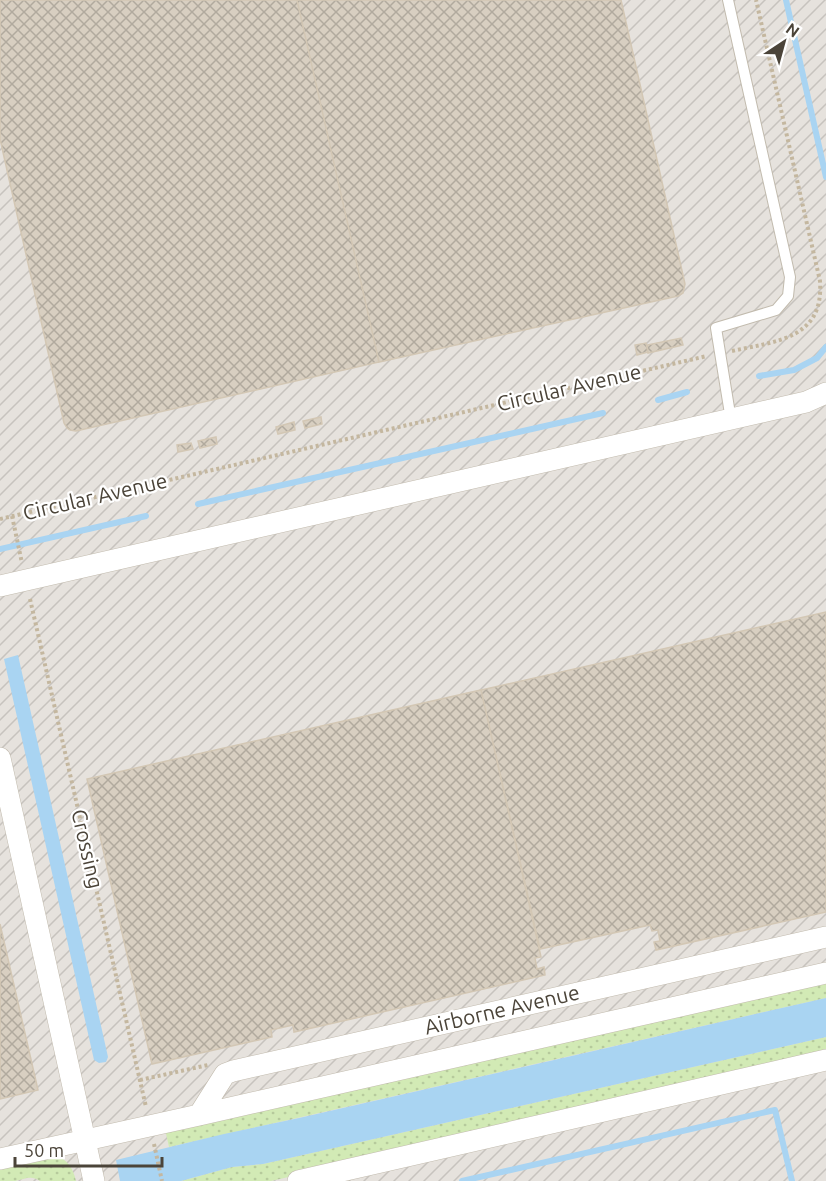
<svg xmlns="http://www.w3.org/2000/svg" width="826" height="1181" font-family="Ubuntu,sans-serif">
  <defs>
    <pattern id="industrial-furrows" width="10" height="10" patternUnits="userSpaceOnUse" patternTransform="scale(1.5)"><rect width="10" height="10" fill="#e6e2dd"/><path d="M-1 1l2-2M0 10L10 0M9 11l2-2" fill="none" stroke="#c7c3be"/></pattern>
    <pattern id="green-dots" width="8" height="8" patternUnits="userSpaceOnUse" patternTransform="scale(1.5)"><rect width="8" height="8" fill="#d2eab5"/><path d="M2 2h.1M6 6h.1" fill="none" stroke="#b6ca9c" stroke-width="1.8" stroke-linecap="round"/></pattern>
    <pattern id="building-cross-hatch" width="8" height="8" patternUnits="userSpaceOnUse" patternTransform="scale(1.5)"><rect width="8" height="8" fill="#d8cfc1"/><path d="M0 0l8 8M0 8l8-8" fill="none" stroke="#b1aa9e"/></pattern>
  </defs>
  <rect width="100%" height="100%" fill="#f6f3ec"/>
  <path fill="url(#industrial-furrows)" d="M0 0H826V1181H0Z"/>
  <path fill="url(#green-dots)" d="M826 979V998L169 1147 165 1129Z
    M826 1037V1055L271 1181H181L232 1167 263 1164Z
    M55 1155C68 1160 73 1168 76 1181H40C31 1175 25 1179 15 1181 10 1181 5 1181 0 1181V1166Z"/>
  <path fill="#a9d4f2" d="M18 655 108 1057 106 1062 99 1063 94 1060 4 659Z
    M826 998V1037L263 1164 232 1167 181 1181H120L116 1160 224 1134 299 1118Z"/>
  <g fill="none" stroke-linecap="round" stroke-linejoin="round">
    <path stroke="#a9d4f2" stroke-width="6" d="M786 0 826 177
      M759 376 794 370 817 358 826 347
      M658 400 687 392
      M198 504 603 413
      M0 549 146 516
      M462 1181 775 1110 792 1181"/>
  </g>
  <path fill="url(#building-cross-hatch)" stroke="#d3c7b4" stroke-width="1.5" d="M0 0H297L379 362 76 431 70 430 67 428 64 423 0 139Z
    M297 0H621L685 284 683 293 678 296 379 362Z
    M681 338 683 345 648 353 647 345Z
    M646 343 648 352 637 355 635 345Z
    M321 417 322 424 305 428 303 421Z
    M294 422 295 430 278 434 276 427Z
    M216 437 217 444 200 448 198 441Z
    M191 443 193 449 178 452 177 445Z
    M826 612V912L656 950 654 942 660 941 658 930 652 931 650 925 540 949 481 690Z
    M481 690 541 957 535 958 537 969 544 967 545 975 294 1032 293 1025 271 1030 272 1037 152 1064 87 779Z
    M0 924 38 1090 0 1099Z"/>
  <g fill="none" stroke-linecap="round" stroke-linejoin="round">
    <g stroke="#c2bbae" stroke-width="12">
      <path id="lane" d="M728 0 790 277 788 296 776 310 716 328 731 420"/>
    </g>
    <g stroke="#c2bbae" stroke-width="22">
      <path id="street" d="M0 586 806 402 826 393
        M0 758 94 1181
        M199 1115 225 1074 233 1071 826 937
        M0 1159 199 1115 826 973
        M298 1181 826 1060"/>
    </g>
    <path stroke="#c4b79f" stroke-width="4" stroke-dasharray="3 3" stroke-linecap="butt" d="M732 351C777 341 824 339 820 281L756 0
      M12 516 22 563
      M0 519 707 356
      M30 599 146 1107
      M140 1080 208 1065
      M154 1144 162 1181"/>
    <use href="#lane" stroke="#fff" stroke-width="10"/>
    <use href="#street" stroke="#fff" stroke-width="21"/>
  </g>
  <g text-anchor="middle" stroke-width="4.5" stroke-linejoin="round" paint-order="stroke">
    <g font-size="21" fill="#4b4439" stroke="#fff">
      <text transform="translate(569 388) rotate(-13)" y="7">Circular Avenue</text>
      <text transform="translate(95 497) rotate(-13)" y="7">Circular Avenue</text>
      <text transform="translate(87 849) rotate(77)" y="7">Crossing</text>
      <text transform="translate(502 1010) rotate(-13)" y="7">Airborne Avenue</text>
    </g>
  </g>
  <g transform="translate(784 42) rotate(36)" stroke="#ffffff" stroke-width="4.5" paint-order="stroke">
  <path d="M0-4.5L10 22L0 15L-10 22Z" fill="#4b4439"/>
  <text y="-9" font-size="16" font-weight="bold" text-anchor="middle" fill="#4b4439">N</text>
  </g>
  <path d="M15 1157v9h147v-9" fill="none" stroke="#4b4439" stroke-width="3"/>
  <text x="24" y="1157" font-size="18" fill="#4b4439" stroke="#ffffff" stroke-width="4.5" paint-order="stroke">50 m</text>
</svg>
